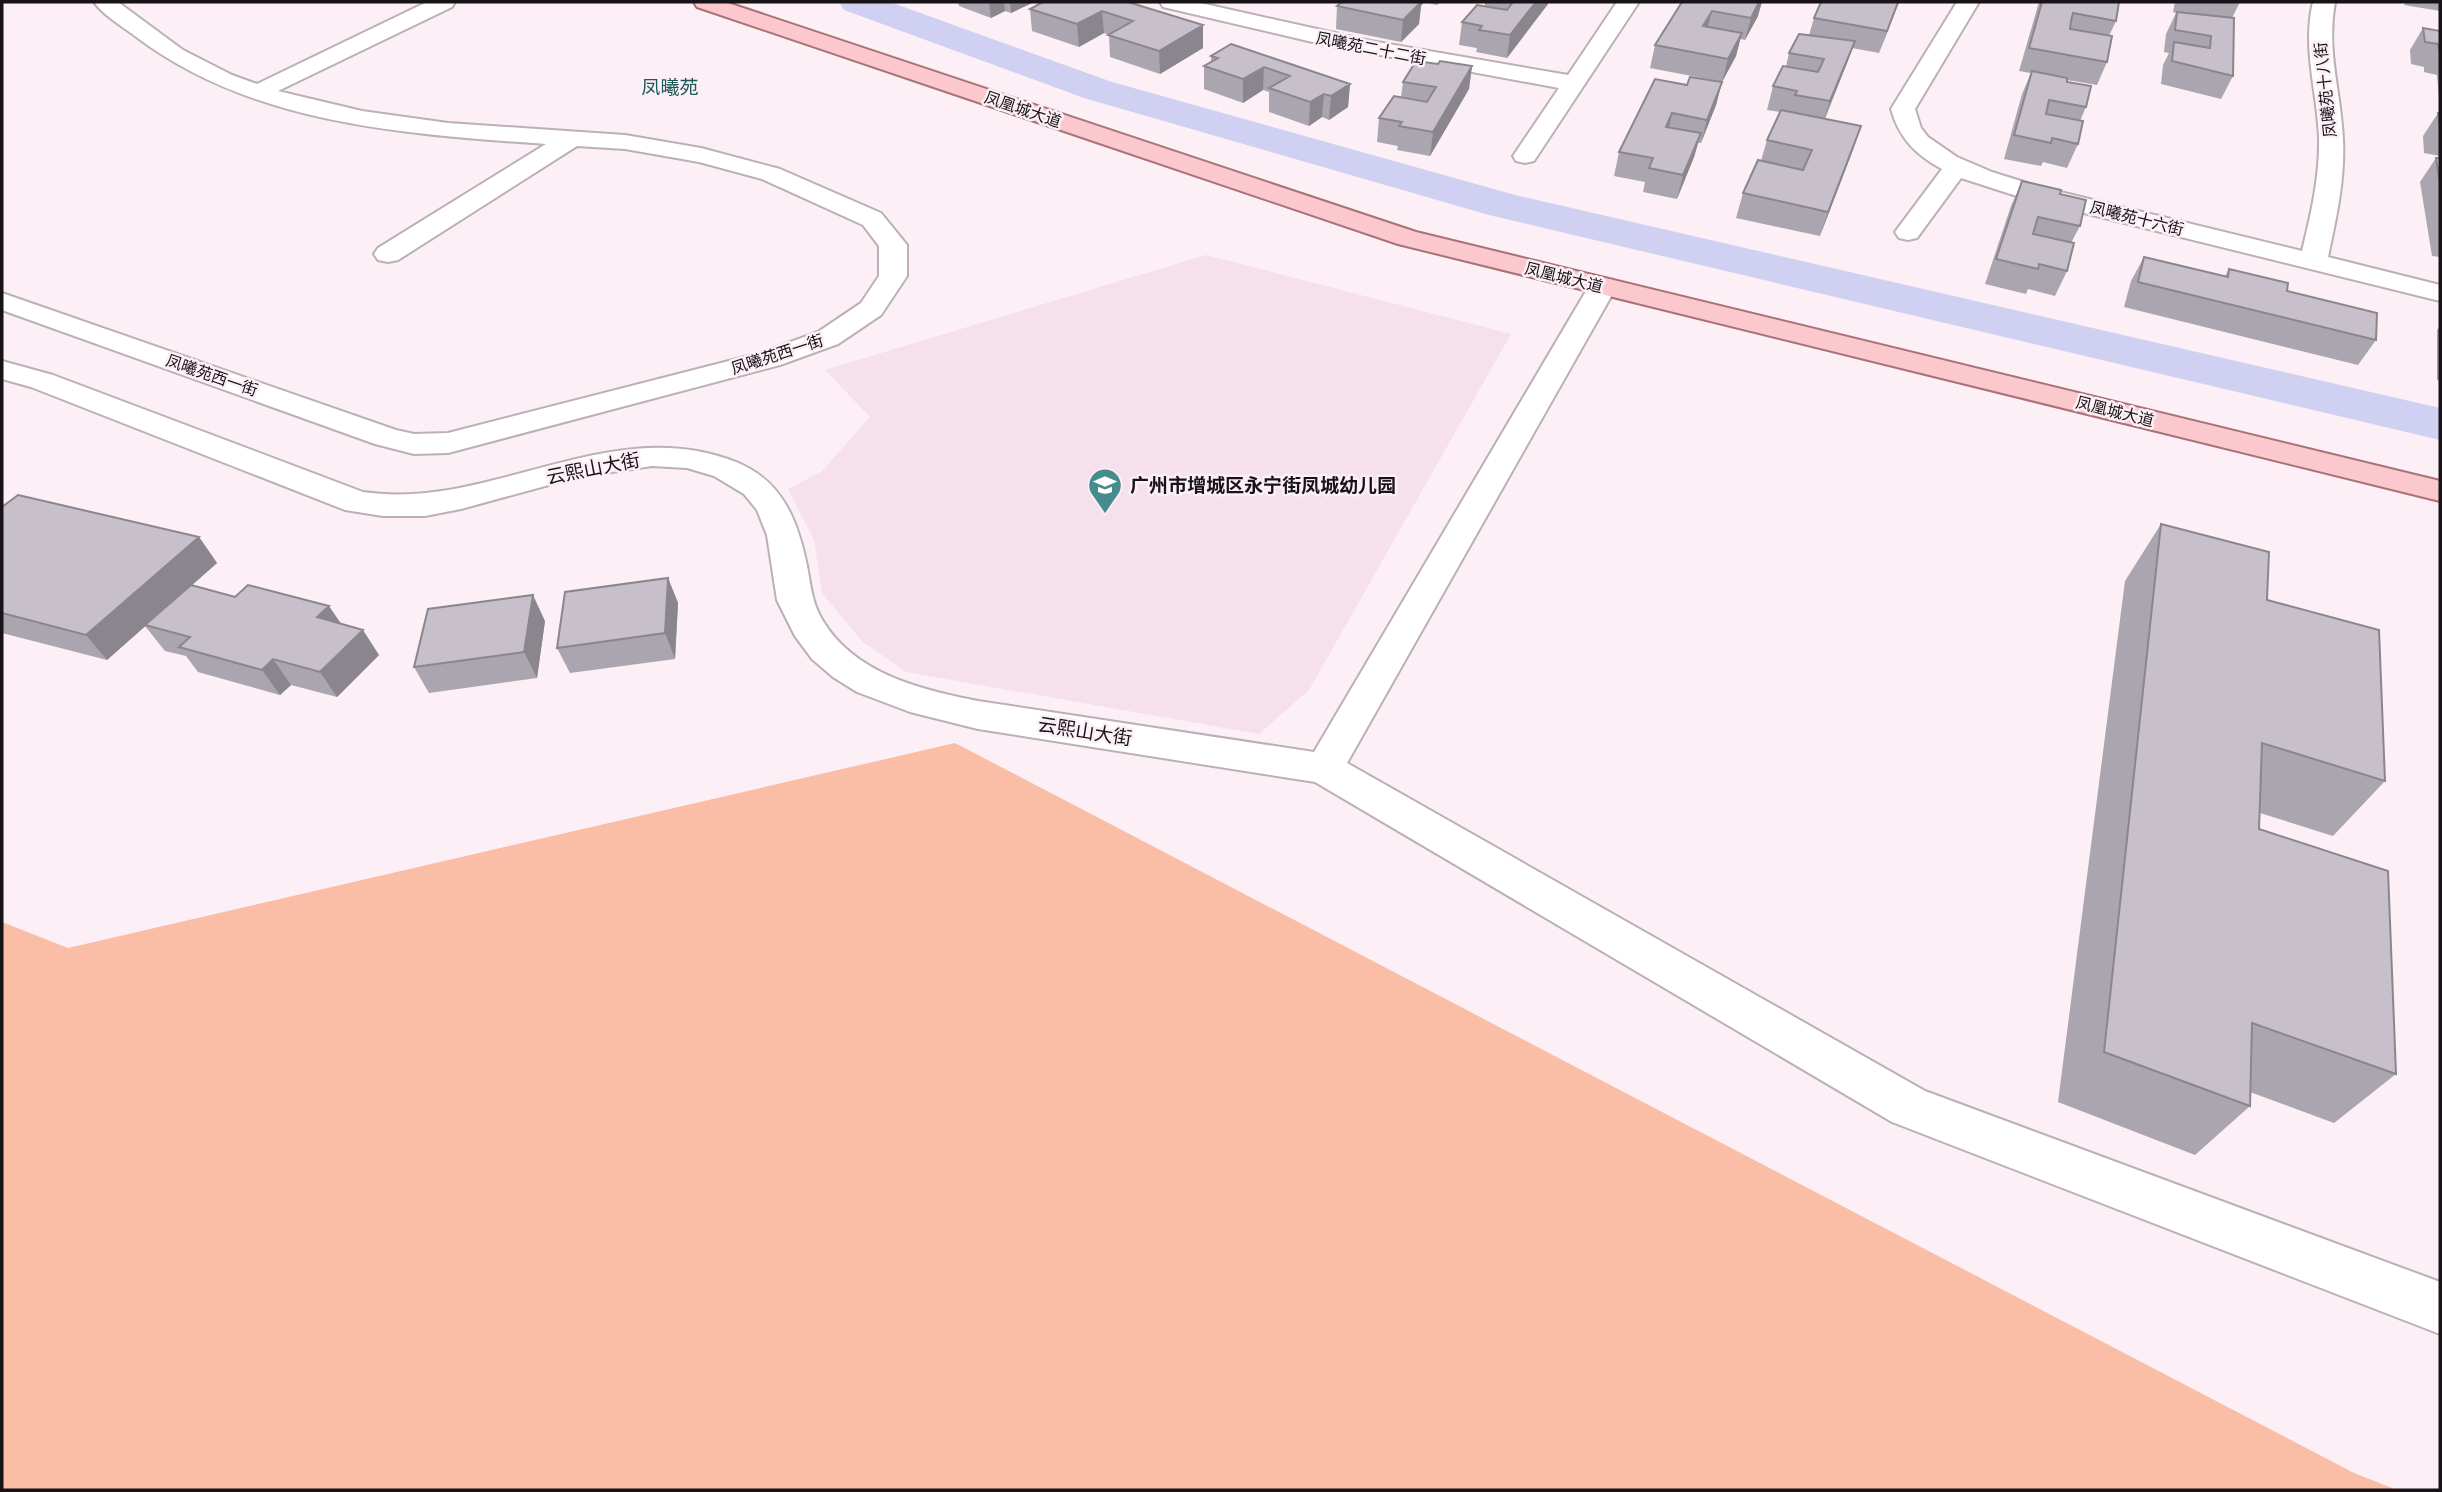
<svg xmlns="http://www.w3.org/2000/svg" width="2442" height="1492" font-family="Poppins,'Noto Sans SC',sans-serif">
  <rect width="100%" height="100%" fill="#fceff6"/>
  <path fill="#f5e0ec" d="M1206 255 1511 334 1309 690 1259 734 906 672 863 642 822 593 814 540 788 489 821 472 870 417 825 370Z"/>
  <path fill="#fabda5" d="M955 743 2354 1473 2397 1490H2V922L68 948Z"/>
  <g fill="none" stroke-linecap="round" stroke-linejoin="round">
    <path fill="#cfd0f2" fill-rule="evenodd" d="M839 2H890L1112 82 1515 195 2440 408V440L1489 215 1084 98 844 10Z"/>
    <g stroke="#bcb0b6" stroke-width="4">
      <path id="minor" d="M94 2H118L183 50 232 75 257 84 427 2H455L452 7 278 91 362 111 448 123 625 135 701 148 780 169 881 213 907 245V276L881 315 838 344 780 365 448 453 414 454 375 444 2 310V293L396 430 414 434 448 433 760 353 818 332 861 303 879 276V246L863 225 762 179 699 162 625 149 577 146 398 260 388 262 378 260 374 254 378 248 546 144C405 134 252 125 135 36 122 26 104 16 94 2Z
        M1160 2H1196L1371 41 1568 75 1617 2H1639L1534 161 1525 163 1516 161 1513 156 1559 88 1321 44 1163 7Z
        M1957 2H1979L1915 109 1921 128 1928 137 1957 157 1992 172 2040 187 2302 251C2311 214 2320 176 2319 137 2317 91 2302 48 2313 2H2335C2326 52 2341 91 2343 140 2345 180 2336 219 2328 257L2440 285V301L2023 198 1961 178 1917 238 1908 240 1899 238 1895 232 1942 169C1916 155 1899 138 1891 109Z
        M1603 278 1613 280 1617 286 1347 763 1925 1091 2440 1282V1334L1892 1122 1315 782 978 729 910 712 857 692 833 677 812 659 795 636 777 600 767 535 757 510 744 494 714 476 687 468 652 466 578 477 461 509 425 516H383L345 510 31 387 2 379V361L53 375 363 492C491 511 609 412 736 462 784 481 799 524 808 571 811 589 813 605 823 621 855 674 922 690 978 701L1314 752 1589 286 1593 280Z"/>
    </g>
    <g stroke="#a97178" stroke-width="4">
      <path id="major" d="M694 2H725L1416 232 2440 481V501L1398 244 697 7Z"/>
    </g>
    <use href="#minor" fill="#fff" fill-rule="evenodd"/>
    <use href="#major" fill="#fac8cd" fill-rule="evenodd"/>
  </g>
  <path fill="#aba5af" d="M958 2H1032V3L1011 13 1005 11 991 18 959 6Z
    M1043 2 1203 25V48L1160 74 1110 57 1109 35 1104 33 1079 47 1032 31 1030 9Z
    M1341 2H1440L1437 5 1424 2 1421 6 1419 24 1401 42 1336 29 1337 6Z
    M1485 2H1548V4L1507 58 1476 52 1477 48 1459 45 1462 22 1485 6Z
    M1682 2 1758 16 1745 40 1740 39 1736 56 1722 82 1716 105 1701 143H1698L1694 157 1677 199 1643 192 1645 182 1614 176 1619 152 1687 85 1718 81 1650 68 1655 45Z
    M1821 2H1899L1879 53 1852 48 1847 63 1825 119 1861 126 1820 236 1736 218 1743 193 1761 161 1767 140 1780 112 1767 110 1773 86 1786 66 1789 53 1809 35 1814 18Z
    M2039 2H2119L2116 21 2109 36 2107 62 2097 85 2067 80V82L2086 107 2080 121 2078 144 2067 168 2043 162 2041 166 2004 159 2022 94 2031 73 2019 71Z
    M2175 2H2240L2232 18 2233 76 2221 99 2161 84 2163 65 2169 53 2164 52 2166 34 2176 13 2173 12Z
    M2406 2H2440V11L2404 5Z
    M2423 28 2440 31V97H2439L2437 75 2424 72V67L2411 64 2410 50Z
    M1211 56 1350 84 1348 107 1329 120 1322 117 1309 126 1269 112V92L1263 90 1243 103 1204 89V66L1211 62Z
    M1438 64 1472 66 1469 89 1430 156 1397 150 1398 146 1377 142 1379 118 1401 97 1403 82Z
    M2438 113H2440V156L2424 153 2423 136Z
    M2436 158H2440V257L2432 256 2420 182Z
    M2022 181 2060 194 2080 226 2071 243 2067 271 2055 296 2028 289 2026 294 1985 284 2011 206Z
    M2144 257 2225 276 2229 269 2287 291 2376 340 2358 365 2124 307 2131 281Z
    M2440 326V381L2437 380V330Z
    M2 507 199 537 217 563 192 585 341 624 379 655 337 697 291 685 280 695 198 672 186 656 165 651 145 626 107 660 2 633Z
    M2161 524 2267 600 2385 781 2333 836 2260 813 2259 829 2396 1074 2334 1123 2250 1092V1106L2195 1155 2058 1102 2125 581Z
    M668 578 678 603 675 659 570 673 557 648Z
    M545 621 537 678 429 693 414 667Z"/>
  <path fill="#8b868e" d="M989 2H1004L1005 11 991 18Z
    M1010 2H1032V3L1011 13Z
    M1420 2H1424L1421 6 1419 24 1401 42 1403 20Z
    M1536 2H1548V4L1507 58 1510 35Z
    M1759 2H1762L1758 16 1745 40 1751 18Z
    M1898 2H1899L1879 53 1887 31Z
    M1102 11 1104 33 1079 47 1077 24Z
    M1712 11 1706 33 1703 26Z
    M1203 25V48L1160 74 1159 51Z
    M1742 33 1736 56 1722 82 1728 59Z
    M1855 41 1847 63 1822 124 1830 101Z
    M1472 66 1469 89 1430 156 1433 132Z
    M1264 67 1263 90 1243 103V79Z
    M1722 82 1716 105 1701 143 1707 120Z
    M1350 84 1348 107 1329 120 1331 96Z
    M1324 94 1322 117 1309 126 1310 102Z
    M1672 113 1667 137 1666 127Z
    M1861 126 1853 150 1820 236 1828 212Z
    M1701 133 1694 157 1677 199 1683 175Z
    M199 537 217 563 107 660 86 635Z
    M668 578 678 603 675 659 665 633Z
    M533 595 545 621 537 678 524 652Z
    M329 606 346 631 317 617Z
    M363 630 379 655 337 697 320 672Z
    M273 659 291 685 280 695 262 670Z"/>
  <path fill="#c7c0cb" stroke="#8b868e" stroke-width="2" d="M1043 2H1128L1203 25 1159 51 1108 35 1133 21 1102 11 1077 24 1030 9Z
    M1342 2H1421L1403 20 1337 6Z
    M1513 2H1536L1510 35 1479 30 1482 26 1462 22 1477 5 1507 10Z
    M1682 2H1759L1751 18 1712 11 1703 26 1742 33 1728 59 1655 45Z
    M1821 2H1898L1887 31 1814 18Z
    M2042 2H2119L2116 21 2073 13 2071 21 2070 29 2112 36 2107 62 2029 48Z
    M2177 12 2234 18 2233 76 2172 61 2174 42 2210 48 2211 36 2175 30Z
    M2423 28 2440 31V50H2439L2438 44 2425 42Z
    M1799 34 1855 41 1830 101 1795 95 1797 91 1773 86 1783 66 1818 72 1824 59 1789 53Z
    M1231 44 1350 84 1331 96 1324 94 1310 102 1269 88 1290 76 1264 67 1243 79 1204 66 1218 58 1211 56Z
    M1416 61 1438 64 1440 61 1472 66 1433 132 1399 126 1402 122 1379 118 1394 96 1427 102 1436 87 1403 82Z
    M2032 71 2067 78V82L2091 86 2086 107 2049 100 2046 114 2083 121 2078 144 2052 138 2051 143 2014 135Z
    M1690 77 1722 82 1707 120 1672 113 1666 127 1701 133 1683 175 1649 168 1653 158 1619 152 1655 79 1687 85Z
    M1781 110 1861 126 1828 212 1743 193 1758 160 1803 170 1812 150 1767 140Z
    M2438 113H2440V129Z
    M2436 158H2440V183Z
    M2022 181 2061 190 2060 194 2086 200 2080 226 2038 217 2033 234 2074 243 2067 271 2039 264 2038 269 1996 259Z
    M2144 257 2228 277 2229 269 2288 283 2287 291 2377 313 2376 340 2138 282Z
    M18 495 199 537 86 635 2 613V507Z
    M2161 524 2269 552 2267 600 2379 630 2385 781 2262 743 2259 829 2388 871 2396 1074 2252 1023 2250 1106 2104 1052Z
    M668 578 665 633 557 648 565 592Z
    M191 585 235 597 248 585 329 606 317 617 363 630 320 672 273 659 262 670 179 647 190 637 145 625Z
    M533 595 524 652 414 667 428 609Z"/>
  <defs>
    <g id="school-pin" transform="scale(1.75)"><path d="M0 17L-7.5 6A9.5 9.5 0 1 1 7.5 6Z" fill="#458d8d" stroke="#fceff6"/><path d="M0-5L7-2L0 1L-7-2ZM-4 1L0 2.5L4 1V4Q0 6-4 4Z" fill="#fff"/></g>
  </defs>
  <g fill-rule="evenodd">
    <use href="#school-pin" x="1105" y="485"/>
  </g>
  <g text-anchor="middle" stroke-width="5" stroke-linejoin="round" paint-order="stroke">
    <g font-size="16" fill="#171316" stroke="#fceff6">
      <text transform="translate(1371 48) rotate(11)" y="6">凤曦苑二十二街</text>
      <text transform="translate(2325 90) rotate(-96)" y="6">凤曦苑十八街</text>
      <text transform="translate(1023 109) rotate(19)" y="6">凤凰城大道</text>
      <text transform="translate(2137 218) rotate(14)" y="6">凤曦苑十六街</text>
      <text transform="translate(1564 277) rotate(14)" y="6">凤凰城大道</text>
      <text transform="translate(777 354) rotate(-18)" y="6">凤曦苑西一街</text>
      <text transform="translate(212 375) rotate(19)" y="6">凤曦苑西一街</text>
      <text transform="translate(2115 411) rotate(14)" y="6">凤凰城大道</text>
    </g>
    <g font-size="19" fill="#1e5959" stroke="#fceff6">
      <text x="670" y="94">凤曦苑</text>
    </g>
    <g font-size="19" fill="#171316" stroke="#fceff6">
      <text transform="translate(593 468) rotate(-11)" y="7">云熙山大街</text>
      <text transform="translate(1085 731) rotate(9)" y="7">云熙山大街</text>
    </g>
    <g font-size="19" font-weight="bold" fill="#171316" stroke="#fceff6" text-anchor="start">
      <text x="1130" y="492">广州市增城区永宁街凤城幼儿园</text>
    </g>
  </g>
  <rect width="2442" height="1492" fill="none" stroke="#171316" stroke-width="7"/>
</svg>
